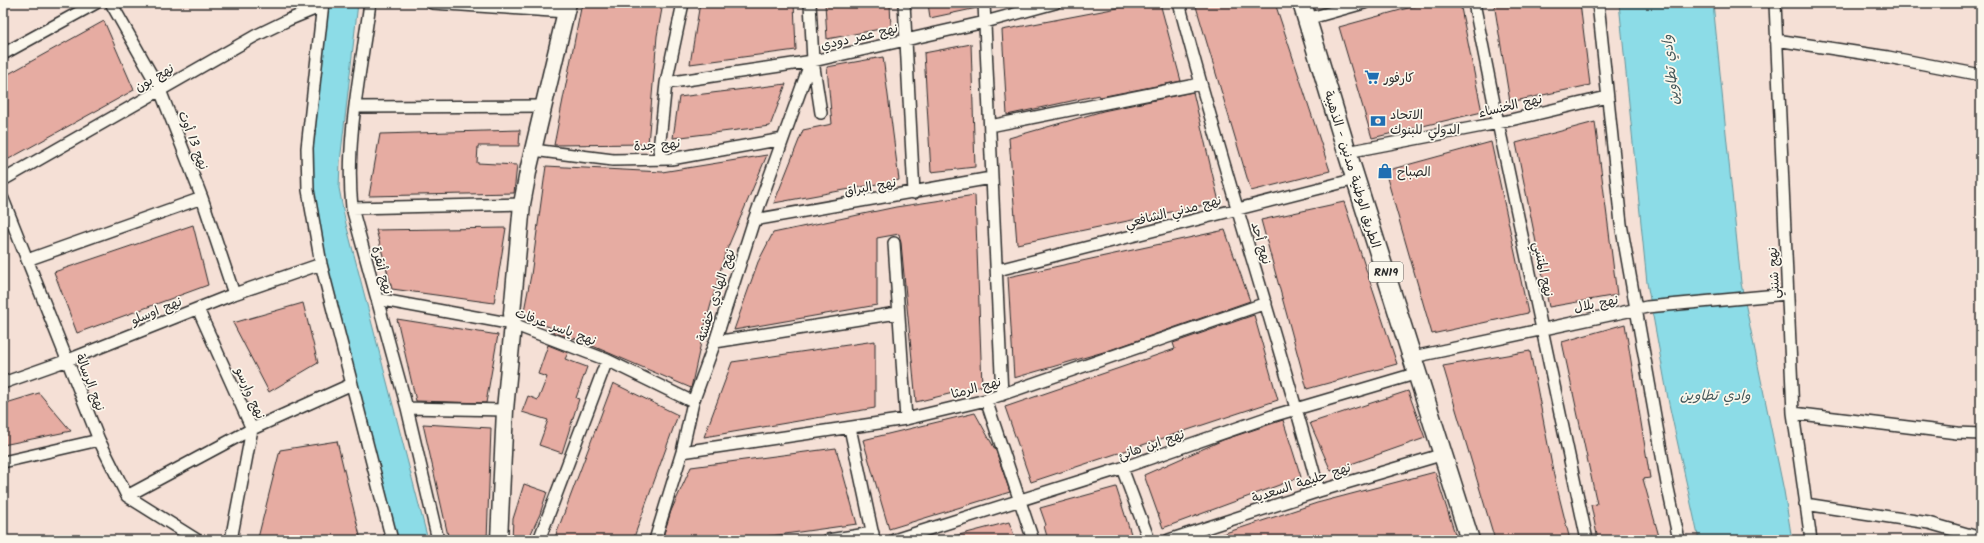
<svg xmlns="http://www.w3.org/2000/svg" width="1984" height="543" font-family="Kalam,'Playpen Sans Arabic',sans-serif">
  <rect width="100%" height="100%" fill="#f5e0d6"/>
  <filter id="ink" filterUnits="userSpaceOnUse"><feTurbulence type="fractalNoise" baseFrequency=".025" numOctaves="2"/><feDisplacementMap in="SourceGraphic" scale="8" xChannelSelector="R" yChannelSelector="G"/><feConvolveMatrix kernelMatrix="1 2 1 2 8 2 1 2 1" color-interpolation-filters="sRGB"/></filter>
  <g filter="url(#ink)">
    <path fill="#8cdce7" stroke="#65959c" d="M328 3H358L340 162 339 188 345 220 428 540H395L318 228 310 165Z
      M1619 3H1713L1741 283 1784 491 1792 540H1699L1669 404 1647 283Z"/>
    <path fill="#e6aca2" stroke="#2b2b2b" d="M582 3H663L657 36 648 144 554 145Z
      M700 3H794L796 50 690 64Z
      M825 3H890L891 27 827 39Z
      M928 3H977V8L930 18Z
      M1144 3H1160L1181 81 1100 97 1099 95 1007 115 1002 30Z
      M1195 3H1275L1330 171 1251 191Z
      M1426 3H1460L1482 112 1372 138 1339 27Z
      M1494 3H1580L1590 85 1510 102Z
      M104 21 134 90 7 160 3 149V77Z
      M971 44 975 167 931 172 924 53Z
      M883 57 899 180 774 203 803 130 832 124 827 67Z
      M786 84 770 126 673 138 679 97Z
      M1193 92 1219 202 1017 244 1009 138 1103 111Z
      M1595 122 1617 295 1549 307 1516 143Z
      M520 130 519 146H478L477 163 517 165 514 193 369 196 380 134Z
      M1491 142 1528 313 1432 334 1385 171Z
      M767 155 725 254 704 329 691 388 574 338 573 339 553 332 554 329 523 316 531 275 546 166 662 172Z
      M975 195 982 386 916 402 901 243 899 234 877 238V305L734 330 758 262 773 233 896 207Z
      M1344 202 1397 364 1307 389 1261 220Z
      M193 225 208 285 77 333 54 272Z
      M506 228 494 303 392 289 376 230Z
      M1225 230 1250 301 1107 351 1014 378 1008 277Z
      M303 303 318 363 269 392 233 323Z
      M1254 315 1278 400 1031 482 1005 407 1175 349 1173 343Z
      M397 319 498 335 486 403 416 401Z
      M1625 324 1650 478 1643 479 1660 540H1598L1591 505 1597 504 1562 342Z
      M875 341V408L704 437 732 362Z
      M548 345 568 353 565 359 587 367 576 398 579 399 562 453 539 445 548 420 522 412 528 396 538 400 547 377 538 374Z
      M1530 351 1554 476 1570 540H1495L1443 366Z
      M613 383 678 415 633 540H554Z
      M1408 391 1425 438 1331 471 1310 423Z
      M39 393 71 431 3 445V404Z
      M975 413 996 451 1010 492 889 529 863 440Z
      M1283 420 1301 477 1163 528 1144 475 1223 440Z
      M423 424 491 428 487 540H449Z
      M337 441 361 540H267L258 538 280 450Z
      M836 448 857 524 742 540H662L671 511 691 467Z
      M1435 472 1457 540H1210V538L1317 503Z
      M524 484 547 492 540 514 528 540H512L513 519Z
      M1116 487 1133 540H1048L1044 526 1046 525 1040 508Z
      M1009 522 1016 540H955V536Z"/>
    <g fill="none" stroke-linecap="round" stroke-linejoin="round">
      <g stroke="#2b2b2b" stroke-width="14">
        <path id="street" d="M111 3 160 90 202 198 234 294
          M323 3 307 148 308 190 321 264 392 540
          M370 3C361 70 345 140 352 208L407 408 438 540
          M432 3 566 12
          M810 3 813 61 821 113
          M904 3 914 193
          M984 3 1002 395
          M1179 3C1222 167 1275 327 1319 491
          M1474 3 1498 123 1587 540
          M1598 3 1621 224 1667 484 1679 540
          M1775 3 1793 413 1811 540
          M1307 19 1364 3
          M1776 40 1888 57 1981 75
          M3 54 96 3
          M666 83 813 61 985 22 1055 3
          M356 107 544 106
          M990 126 1200 84
          M533 150 613 160 671 159 783 139
          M1347 152 1498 123 1607 97
          M663 159 659 150 666 83 683 3
          M3 180 255 36 288 20 322 6
          M3 199 99 440 127 496 197 540
          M352 208 522 204
          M754 220 991 178
          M894 243 906 419
          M27 260 202 198
          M998 270 1356 179
          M377 299 513 324 607 360 693 402
          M198 309 252 429 231 540
          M715 342 897 313
          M1413 357 1647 307 1787 294
          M3 383 68 360 234 294 321 264
          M986 400 1033 540
          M407 408 505 410
          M1793 413 1957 433 1981 434
          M850 428 874 540
          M682 452 906 419 986 400 1266 303
          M3 462 99 440
          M1122 468 1149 540
          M127 496 252 429 352 384
          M1805 504 1929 523 1981 538
          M539 540 607 360
          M655 540 682 452 693 402 715 342 754 220 811 61
          M828 540 873 533
          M894 540 1122 468 1272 416 1418 373
          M1169 540 1319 491 1444 454"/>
      </g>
      <g stroke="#2b2b2b" stroke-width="19">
        <path id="secondary" d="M499 540 505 410 513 324 512 313 522 204 529 167 568 3"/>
      </g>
      <g stroke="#2b2b2b" stroke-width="21">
        <path id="primary" d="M1302 3 1347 152 1470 540"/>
      </g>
      <use href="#street" stroke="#fbf7ec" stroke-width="11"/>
      <use href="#secondary" stroke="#fbf7ec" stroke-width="16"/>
      <use href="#primary" stroke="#fbf7ec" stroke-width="18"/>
    </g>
  </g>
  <defs>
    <g id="supermarket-bare" transform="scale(1.2)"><path d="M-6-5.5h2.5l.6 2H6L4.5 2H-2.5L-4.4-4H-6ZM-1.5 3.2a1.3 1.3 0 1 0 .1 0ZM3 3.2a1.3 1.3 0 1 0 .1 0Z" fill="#1f6fb2" stroke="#fbf7ec" stroke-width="2.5" paint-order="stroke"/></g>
    <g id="bank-bare" transform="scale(1.2)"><path d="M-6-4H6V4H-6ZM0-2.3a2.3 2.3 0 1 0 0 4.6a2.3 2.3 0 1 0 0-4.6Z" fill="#1f6fb2" stroke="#fbf7ec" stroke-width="2.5" paint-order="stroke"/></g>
    <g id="shop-bare" transform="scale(1.2)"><path d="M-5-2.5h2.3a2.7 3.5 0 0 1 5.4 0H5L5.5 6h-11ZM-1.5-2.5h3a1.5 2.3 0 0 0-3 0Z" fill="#1f6fb2" stroke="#fbf7ec" stroke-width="2.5" paint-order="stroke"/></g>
  </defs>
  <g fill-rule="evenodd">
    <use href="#supermarket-bare" x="1372" y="77"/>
    <use href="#bank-bare" x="1378" y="121"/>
    <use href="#shop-bare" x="1385" y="171"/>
  </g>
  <g text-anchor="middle" stroke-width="3.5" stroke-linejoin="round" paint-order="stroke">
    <rect fill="#fbf7ec" stroke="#696865" stroke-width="1" x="1369" y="262" width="34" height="20" rx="3"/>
    <g font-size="12" font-weight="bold" fill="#2b2b2b">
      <text x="1386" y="276">RN19</text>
    </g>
    <g font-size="13" fill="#2b2b2b" stroke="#fbf7ec">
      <text transform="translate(859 36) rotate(-13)" y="5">نهج عمر دودي</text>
      <text transform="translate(154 77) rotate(-30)" y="5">نهج بون</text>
      <text transform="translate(1510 105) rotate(-13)" y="5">نهج الخنساء</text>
      <text transform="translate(194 140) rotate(69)" y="5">نهج 13 أوت</text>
      <text transform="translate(657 144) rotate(-4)" y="5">نهج جدة</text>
      <text transform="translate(1353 169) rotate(73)" y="5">الطريق الوطنية مدنين - الذهيبة</text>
      <text transform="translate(870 186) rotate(-10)" y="5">نهج البراق</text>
      <text transform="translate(1173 211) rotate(-14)" y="5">نهج مدني الشافعي</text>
      <text transform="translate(1262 243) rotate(74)" y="5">نهج أحد</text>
      <text transform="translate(1544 269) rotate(78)" y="5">نهج المتنبي</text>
      <text transform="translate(383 270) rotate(75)" y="5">نهج أنقرة</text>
      <text transform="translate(1773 273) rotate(-93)" y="5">نهج شنني</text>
      <text transform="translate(715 295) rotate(-72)" y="5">نهج الهادي خفشة</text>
      <text transform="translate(1596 303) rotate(-11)" y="5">نهج بلال</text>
      <text transform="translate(156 310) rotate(-22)" y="5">نهج اوسلو</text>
      <text transform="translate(556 326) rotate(20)" y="5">نهج ياسر عرفات</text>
      <text transform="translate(91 382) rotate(69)" y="5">نهج الرسالة</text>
      <text transform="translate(976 387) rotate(-15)" y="5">نهج الرمثا</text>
      <text transform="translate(251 393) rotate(66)" y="5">نهج وارسو</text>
      <text transform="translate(1151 444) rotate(-19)" y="5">نهج ابن هانئ</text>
      <text transform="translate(1301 482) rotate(-18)" y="5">نهج حليمة السعدية</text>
    </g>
    <g font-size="13" fill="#2b2b2b" stroke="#fbf7ec" text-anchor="start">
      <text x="1384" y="82">كارفور</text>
      <text x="1390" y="119">الاتحاد<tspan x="1390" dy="15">الدولي للبنوك</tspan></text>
      <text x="1397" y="176">الصباح</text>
    </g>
    <g font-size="14" font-style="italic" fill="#43575a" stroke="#fbf7ec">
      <text transform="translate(1670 70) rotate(-96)" y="5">وادي تطاوين</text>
      <text x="1715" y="400">وادي تطاوين</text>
    </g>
  </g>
  <rect width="1984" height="543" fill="none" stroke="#fbf7ec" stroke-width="16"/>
  <rect x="8" y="8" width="1968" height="527" fill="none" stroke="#2b2b2b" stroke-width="1.5" filter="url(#ink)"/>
</svg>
